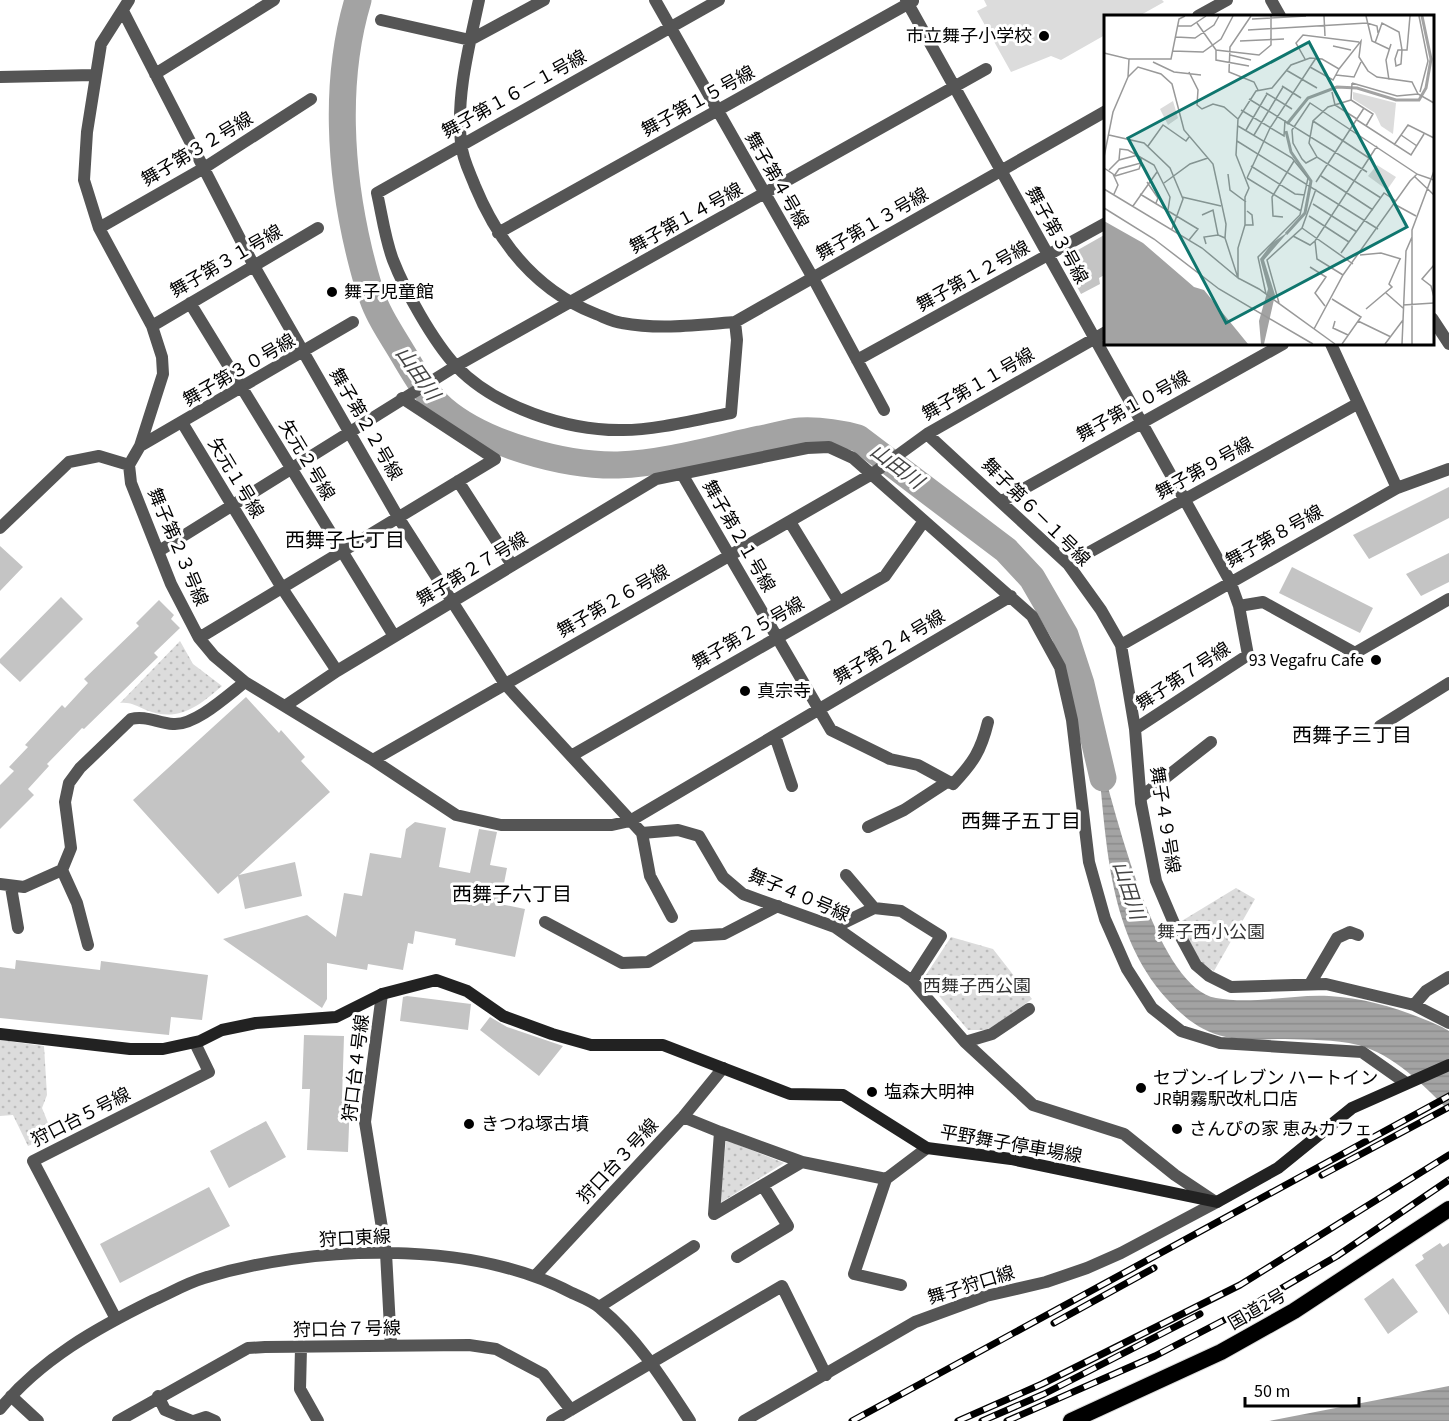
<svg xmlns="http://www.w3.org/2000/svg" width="1449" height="1421" font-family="'Source Sans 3','Noto Sans JP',sans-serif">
  <defs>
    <pattern id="park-dots" width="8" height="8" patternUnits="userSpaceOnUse" patternTransform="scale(1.5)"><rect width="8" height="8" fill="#dcdcdc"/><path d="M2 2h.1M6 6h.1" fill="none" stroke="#bbb" stroke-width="1.8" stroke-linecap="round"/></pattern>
    <pattern id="water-rules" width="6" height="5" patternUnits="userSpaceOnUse" patternTransform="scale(1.5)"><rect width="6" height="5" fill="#a3a3a3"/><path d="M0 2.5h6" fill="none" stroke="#8b8b8b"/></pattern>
  </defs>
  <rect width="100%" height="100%" fill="#fff"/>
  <path fill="url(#park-dots)" d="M180 641 193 664 222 686C199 706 178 723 146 710 136 706 131 702 120 703Z
    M1236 888 1255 899 1214 971 1200 962 1180 922Z
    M951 937 993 949 1032 999 989 1030H968L924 978Z
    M0 1040 44 1046 47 1095 42 1108 53 1135 28 1146 13 1115 0 1116Z
    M726 1140 784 1163 720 1203Z"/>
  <path fill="#dcdcdc" d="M984 0H1162L1164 2 1139 16H1106L1105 35 1061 60 1051 56 1011 72 977 11 987 6Z"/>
  <path fill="url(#water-rules)" d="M1096 743C1112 798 1154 987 1216 998 1253 1005 1292 994 1329 996 1368 998 1407 1011 1442 1027L1449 1031V1111C1425 1086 1393 1054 1358 1045 1334 1039 1309 1040 1285 1039 1266 1039 1244 1041 1226 1037 1201 1032 1182 1016 1166 998 1104 928 1107 832 1096 743Z
    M1449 1386V1421H1269Z"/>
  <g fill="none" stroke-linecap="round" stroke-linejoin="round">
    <path stroke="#a3a3a3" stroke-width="27" d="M358 0C334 80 340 171 359 251 364 271 369 293 378 311 385 326 395 340 403 354 415 374 426 394 443 409 484 444 564 466 618 465 665 463 714 449 760 439 773 437 787 432 800 431 820 430 839 433 858 438L1006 550 1032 578 1065 635 1081 684 1103 778"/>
  </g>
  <path fill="#c4c4c4" d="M1106 234V274L1099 278 1100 284 1081 294 1062 259Z
    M1449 487V518L1369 559 1353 535Z
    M0 546 23 567 0 591Z
    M1449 553V582L1421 596 1406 574Z
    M1292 567 1373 608 1360 633 1279 593Z
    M61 597 83 619 20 682 0 663V659Z
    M159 600 174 615 171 619 180 628 154 653 158 657 84 729 82 728 47 764 49 766 28 789 34 795 0 829V785L14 771 9 767 28 747 25 745 62 705 65 708 88 683 84 679 139 626 136 623Z
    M246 697 279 733 281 730 305 757 301 761 330 792 239 875 295 862 302 896 245 909 238 876 218 894 133 800Z
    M415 822 446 828 439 867 470 873 479 829 497 832 490 865 507 868 500 904 525 909 515 957 455 945 456 939 415 931 413 944 408 943 403 970 368 964 367 970 327 963V999L322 1008 223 939 307 915 336 937 344 893 362 896 370 853 401 858 406 829Z
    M16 960 100 970 101 961 208 975 202 1020 171 1017 169 1035 0 1018V967L15 969Z
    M407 996 471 1004 468 1030 400 1021 403 997Z
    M490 1017 507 1027 563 1046 539 1076 480 1030Z
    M304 1035 344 1036 342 1099H350L348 1152 307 1150 310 1089H302Z
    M266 1121 286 1157 229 1188 210 1151Z
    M209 1187 230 1226 120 1283 100 1244Z
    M1440 1243 1443 1247 1449 1243V1315L1415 1265 1424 1259 1422 1255Z
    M1393 1278 1418 1312 1388 1334 1364 1299Z"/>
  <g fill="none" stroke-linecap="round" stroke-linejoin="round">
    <g stroke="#dbdbdb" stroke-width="18">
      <path id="trunk" d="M1071 1421 1221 1352 1294 1311 1449 1209"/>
    </g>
    <path stroke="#555" stroke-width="12" d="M129 0 101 44 87 132 84 180 99 228 152 326 162 357 163 374 140 446 129 465 131 483 171 584 199 638 214 656 245 682 373 760 456 815 501 825H612L630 821 1011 596
      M479 0C469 47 456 95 461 143 462 158 470 173 475 186 499 244 537 291 596 314 604 317 613 322 622 323 659 330 698 325 735 322
      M655 0 813 278 884 410
      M719 0 377 193C382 215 385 239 393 260 405 291 433 341 456 366 495 407 567 431 623 430 656 430 699 419 731 413L737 340 735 322 1106 111
      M906 0 1230 581 1239 606 1248 655 1135 729
      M1271 0 1280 16
      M123 11 254 266 398 517 505 684 642 833 678 830 699 836 723 877 743 894 835 927 912 981 965 1042 1033 1105 1124 1134 1175 1175 1214 1201
      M1198 16 1227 0
      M381 20 470 40 544 0
      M155 74 274 0
      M0 77 94 75
      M99 228 204 168 311 99
      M498 233 913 1
      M190 303 394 636
      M1432 318 1449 344
      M152 326 318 228
      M1331 344 1397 488
      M857 360 1106 223
      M183 424 282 588 337 671
      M927 434 1068 564 1101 610 1121 645 1135 729 1141 803 1156 881 1176 928 1196 965 1209 976 1231 987 1326 984 1414 1005 1449 1023
      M140 446 353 322
      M682 474 831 730 890 759 918 765 953 784C973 763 981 751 988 722
      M458 481 512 565
      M1002 501 1283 344
      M790 522 839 602
      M0 528 69 462 99 456 129 465
      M159 551 456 366 986 69
      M1068 564 1357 404
      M1239 606 1263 602 1355 653 1449 599
      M199 638 495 459 402 398
      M1121 645 1397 488 1449 469
      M285 706 337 671 656 479 807 448 829 447 853 458 1032 616 1060 667 1072 720 1089 862 1105 919 1127 969 1152 1008 1181 1031 1220 1043 1362 1052 1406 1083
      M1380 726 1449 683
      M775 736 792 786
      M571 756 885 576 924 521
      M373 760 872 474 927 434 1106 332
      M1141 797 1211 742
      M868 827 904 810 947 782
      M642 833 650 876 672 917
      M62 870 77 903 88 945
      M846 875 874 908
      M0 884 24 887 62 870 71 848 65 802 69 783 80 768 131 719C145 715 158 723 173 724 195 726 228 695 245 682
      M11 887 18 928
      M545 922 622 963 648 962 692 936 724 934 778 906
      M835 927 874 908 901 911 941 936 912 981
      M1310 984 1337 938 1350 932 1358 935
      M382 994 365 1122 386 1253 391 1346
      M1414 1005 1426 991 1449 977
      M965 1042 992 1034 1029 1009
      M683 1117 720 1132
      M886 1179 854 1274 901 1285
      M714 1214 720 1132 802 1162 886 1179 927 1148
      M714 1214 802 1162
      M737 1257 788 1226 763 1186
      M536 1275 683 1117 723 1068
      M599 1307 694 1246
      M116 1319 33 1161 209 1072 195 1043
      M301 1348 300 1389 318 1421
      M11 1396 38 1421
      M158 1396 165 1410 192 1421
      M0 1409C41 1359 97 1328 154 1300 170 1293 187 1283 204 1278 312 1245 470 1239 572 1293 581 1297 592 1301 600 1308 637 1338 664 1381 690 1421
      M118 1421 248 1348 265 1347 469 1345 496 1349 543 1374 571 1410
      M194 1421 206 1417 215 1421
      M552 1421 782 1286 826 1375"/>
    <path stroke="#555" stroke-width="12" d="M744 1421 915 1322 986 1296 1046 1282 1087 1268 1121 1253 1217 1202"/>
    <path stroke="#222" stroke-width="12" d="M0 1034 130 1049H163L200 1041 222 1030 256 1023 336 1017 382 994 436 980 467 991 503 1016 552 1034 591 1045H663L790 1094 843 1095 927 1148 1011 1159 1217 1202 1278 1168 1352 1108 1449 1065"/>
    <use href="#trunk" stroke="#000" stroke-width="16"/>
    <g stroke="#000" stroke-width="7">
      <path id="rail" d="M1322 1175 1449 1107
        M1054 1323 1154 1268
        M1233 1325 1270 1304
        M852 1421 1449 1096
        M958 1421 1042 1384 1240 1285 1449 1155
        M982 1421 1044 1394 1200 1314
        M1007 1421 1155 1356 1253 1305 1337 1256 1449 1180"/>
    </g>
    <use href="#rail" stroke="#fff" stroke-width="4.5" stroke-dasharray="14" stroke-linecap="butt"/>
  </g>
  <g fill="#000" stroke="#fff" stroke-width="2">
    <circle cx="1044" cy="36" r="6"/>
    <circle cx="332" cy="292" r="6"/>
    <circle cx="1376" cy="660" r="6"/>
    <circle cx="745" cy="691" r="6"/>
    <circle cx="1141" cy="1088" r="6"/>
    <circle cx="872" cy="1092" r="6"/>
    <circle cx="469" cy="1124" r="6"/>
    <circle cx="1177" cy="1129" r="6"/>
  </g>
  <g text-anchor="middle" stroke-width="6" stroke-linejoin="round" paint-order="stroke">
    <g font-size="18" fill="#000" stroke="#fff" text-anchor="start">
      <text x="1032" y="42" text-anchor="end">市立舞子小学校</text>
      <text x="344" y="298">舞子児童館</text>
      <text x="1364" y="666" text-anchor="end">93 Vegafru Cafe</text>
      <text x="757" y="697">真宗寺</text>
      <text x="1153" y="1084">セブン-イレブン ハートイン<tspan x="1153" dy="21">JR朝霧駅改札口店</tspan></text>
      <text x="884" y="1098">塩森大明神</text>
      <text x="481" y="1130">きつね塚古墳</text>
      <text x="1189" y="1135">さんぴの家 恵みカフェ</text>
    </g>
    <g font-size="18" fill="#000" stroke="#fff">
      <text transform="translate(514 94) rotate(-29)" y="6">舞子第１６－１号線</text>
      <text transform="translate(698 101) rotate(-29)" y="6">舞子第１５号線</text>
      <text transform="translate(197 149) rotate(-31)" y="6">舞子第３２号線</text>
      <text transform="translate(777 180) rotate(60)" y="6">舞子第４号線</text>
      <text transform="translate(686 218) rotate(-29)" y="6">舞子第１４号線</text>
      <text transform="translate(872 224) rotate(-30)" y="6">舞子第１３号線</text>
      <text transform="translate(1057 235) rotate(61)" y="6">舞子第３号線</text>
      <text transform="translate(226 261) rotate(-30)" y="6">舞子第３１号線</text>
      <text transform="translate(973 276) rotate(-29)" y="6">舞子第１２号線</text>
      <text transform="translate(239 370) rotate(-30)" y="6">舞子第３０号線</text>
      <text transform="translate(978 384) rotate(-30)" y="6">舞子第１１号線</text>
      <text transform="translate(1133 406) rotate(-29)" y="6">舞子第１０号線</text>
      <text transform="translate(366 424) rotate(60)" y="6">舞子第２２号線</text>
      <text transform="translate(307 460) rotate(59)" y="6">矢元２号線</text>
      <text transform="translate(1204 468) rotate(-29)" y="6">舞子第９号線</text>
      <text transform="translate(236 478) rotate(59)" y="6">矢元１号線</text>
      <text transform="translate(1036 512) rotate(45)" y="6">舞子第６－１号線</text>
      <text transform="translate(739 536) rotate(60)" y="6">舞子第２１号線</text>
      <text transform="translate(1274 536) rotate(-29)" y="6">舞子第８号線</text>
      <text transform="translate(178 547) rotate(67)" y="6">舞子第２３号線</text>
      <text transform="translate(472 569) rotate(-31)" y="6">舞子第２７号線</text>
      <text transform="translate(613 601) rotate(-30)" y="6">舞子第２６号線</text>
      <text transform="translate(748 633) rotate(-30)" y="6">舞子第２５号線</text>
      <text transform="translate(889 647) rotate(-31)" y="6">舞子第２４号線</text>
      <text transform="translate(1183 676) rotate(-33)" y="6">舞子第７号線</text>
      <text transform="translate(1165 820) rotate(81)" y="6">舞子４９号線</text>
      <text transform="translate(799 895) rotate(23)" y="6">舞子４０号線</text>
      <text transform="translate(356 1068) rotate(-83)" y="6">狩口台４号線</text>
      <text transform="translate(81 1117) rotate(-27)" y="6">狩口台５号線</text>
      <text transform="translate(1011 1144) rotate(10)" y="6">平野舞子停車場線</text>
      <text transform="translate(618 1161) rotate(-47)" y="6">狩口台３号線</text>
      <text transform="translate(355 1238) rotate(-3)" y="6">狩口東線</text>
      <text transform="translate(971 1285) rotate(-17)" y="6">舞子狩口線</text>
      <text transform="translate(1257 1309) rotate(-30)" y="6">国道2号</text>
      <text transform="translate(347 1329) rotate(-1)" y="6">狩口台７号線</text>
    </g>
    <g font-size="18" fill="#333" stroke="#fff">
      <text x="1211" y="938">舞子西小公園</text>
      <text x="977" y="992">西舞子西公園</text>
    </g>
    <g font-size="20" font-style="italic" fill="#444" stroke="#fff">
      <text transform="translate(418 373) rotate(55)" y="7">山田川</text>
      <text transform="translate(897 466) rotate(37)" y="7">山田川</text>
      <text transform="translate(1129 890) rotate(72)" y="7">山田川</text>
    </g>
    <g font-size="20" fill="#000" stroke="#fff">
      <text x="345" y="547">西舞子七丁目</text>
      <text x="1352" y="742">西舞子三丁目</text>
      <text x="1021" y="828">西舞子五丁目</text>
      <text x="512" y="901">西舞子六丁目</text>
    </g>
  </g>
  <g transform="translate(1104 15)">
    <rect width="330" height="330" fill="#fff"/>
    <path d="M249 77 292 88 289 119 277 111 271 98 249 84ZM69 86 74 103 64 110 56 94Z" fill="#dcdcdc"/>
    <path d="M273 150 292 162 283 175 264 161Z" fill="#dcdcdc"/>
    <path d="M0 206 39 228 90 272 100 275 144 329H0ZM184 217 160 245 171 280 160 329H157L155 306 164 274 156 244 168 228Z" fill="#a3a3a3"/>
    <path fill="none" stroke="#a3a3a3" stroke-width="3" d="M183 109 204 83 233 72 253 73 292 85H315L322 73 327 44 318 1M182 219 201 198 207 166 187 137 182 116"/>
    <path fill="none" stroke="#999" stroke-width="1.5" d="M147 1 126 32 125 57 150 67 154 75M220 1 221 21M262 1 268 26 285 34M315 1 324 46 316 77M148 4 202 1M93 8 112 35 155 40 167 30V1M74 11H87L102 1M144 15 263 8 273 11 274 18M72 22 91 23 110 10 115 1M136 26 180 24M271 28 278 8 295 17 298 35H294L291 44 292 51 297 49 298 35H303L306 1M229 31 247 35M112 35V45L145 51M68 36 99 37 117 24 129 1M0 38 25 44 24 62M126 40 147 45M25 44H67L75 4 81 1M201 44 192 28 199 20 255 27M49 47 70 57 97 60M206 52 229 65 235 54M182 55 213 73M85 57 94 75 93 90 98 94 109 89 120 92 134 104M232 60 250 62 257 47M24 62 34 52 57 59 68 69 80 115 109 149 122 209 121 223 134 263 155 274 231 329M285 65 282 45 287 29M248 68 293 81 314 79M248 68 247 85 269 99 262 111M178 71 197 83M228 77 231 90 253 104M162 78 188 94M145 84 263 157M137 95 180 121 181 105M253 105 307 140 320 119M209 106 268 145M134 111 188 143 204 163 196 200 154 242 162 279M142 115 163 79M5 120 40 128 66 153 79 184 68 214M150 120 179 72M297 120 313 131M133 126 274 214M290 130 304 110 330 123M44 131 59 110 82 126 85 122M0 142 9 97 24 62M213 142 205 128 209 106 224 92 247 85M15 145 16 134 24 135 50 150 66 182 64 195M147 151 191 179 201 180M0 153 9 159 14 170 10 179M5 155 15 145 34 140M124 159 126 175 142 187M10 161 15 154 37 148V142M11 161 35 154 37 148M217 161 269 195M310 161 330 180M143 163 166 113 212 43M143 163 197 196M43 167 54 183 52 188M212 167 260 93M60 168 86 149 104 143M0 174 98 233 134 263V233L141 210V182L145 173 132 140 134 104 152 76 168 73 187 50 206 43 218 44 235 54 257 26 255 42 264 56 273 62 308 67 314 79 330 88M36 179 94 214 85 225M78 182 117 191M277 183 213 142 202 148 198 144 189 128 188 115 206 88 313 159M209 189 253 217M290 189 312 201M29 191 53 157M0 193 50 224 115 274 209 329M98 200 109 195 114 220 121 223M205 201 245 227M179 202 169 201 168 182 190 146M141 210H149L148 200 143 196M198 213 249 249M189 221 206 230 211 226 273 131M211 226 213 244 239 260M102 229 100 222 114 220M237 238 280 178 292 186M256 240 277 238 297 244M330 250 318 264 327 271 330 282M206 252 222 262 211 278 221 291M282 278 299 293M228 284 257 302 238 329M175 288 163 245 198 213 212 174M299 290 330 288M262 294 288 272 285 269 296 244M231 306 229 313 244 320M254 306 287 322M210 314 239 260 306 166 313 159 330 165M281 329 299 305M298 329 302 236 308 222M308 329V215L330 156"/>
    <path fill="#0f766e" fill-opacity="0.15" stroke="#0f766e" stroke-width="3" d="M205 27 303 212 122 308 24 123Z"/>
    <rect width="330" height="330" fill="none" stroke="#000" stroke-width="3"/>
  </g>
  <path d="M1245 1397v9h114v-9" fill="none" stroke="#000000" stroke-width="3"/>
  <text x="1254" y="1397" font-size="18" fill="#000000" stroke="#ffffff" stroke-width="4.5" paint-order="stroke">50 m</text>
</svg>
